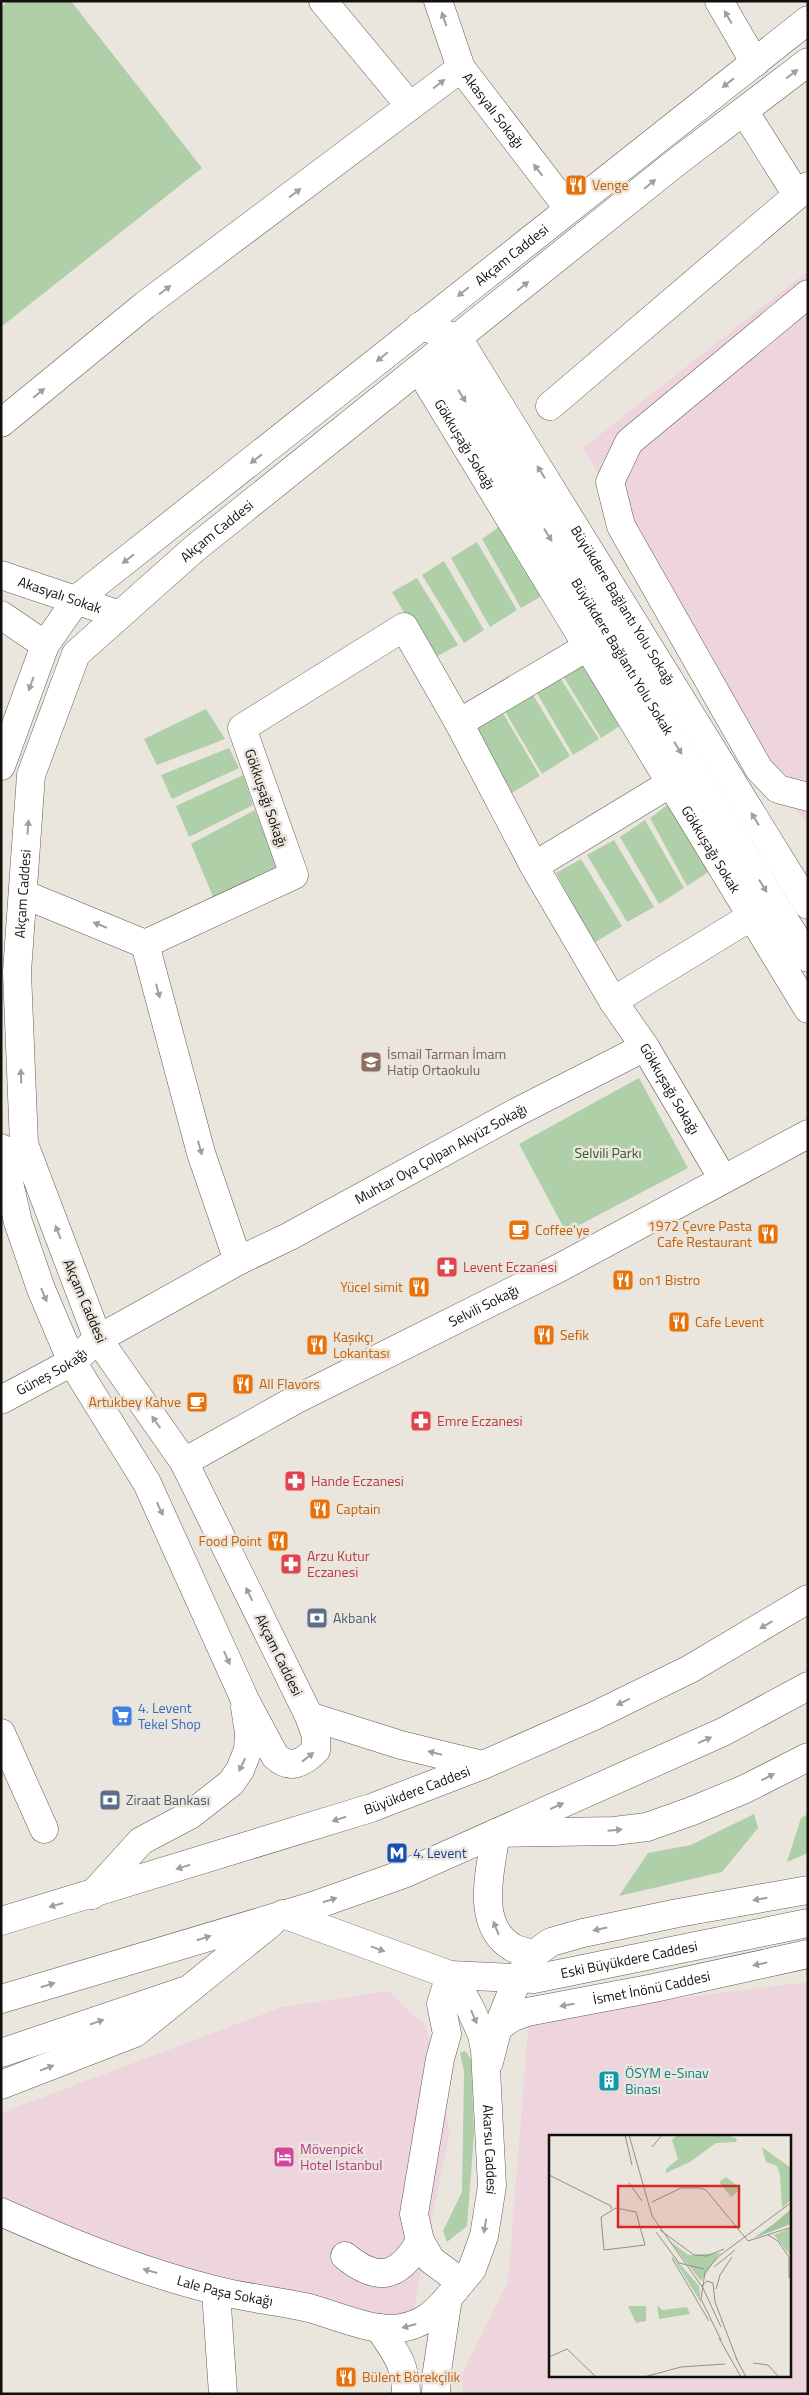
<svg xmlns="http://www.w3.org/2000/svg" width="809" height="2395" font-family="'Titillium Web',sans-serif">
  <rect width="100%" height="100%" fill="#eae6dd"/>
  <path fill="#eed5dd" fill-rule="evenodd" d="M808 271V828L583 448Z
    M808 1982V2394H463L462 2374 508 2282 529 2017ZM550 2136H790V2376H550Z
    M388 1991 426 2026 450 2131 400 2377 397 2341 127 2280 1 2220V2113L282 2007Z"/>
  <path fill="#aecfa7" d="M8 1H71L202 168 1 327V7Z
    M507 521 547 593 521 608 482 539Z
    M477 542 517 610 490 627 451 558Z
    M444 561 484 630 464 643 422 575Z
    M417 578 458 645 432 659 392 592Z
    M587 654 628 721 601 738 560 671Z
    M557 673 599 739 573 755 534 688Z
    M530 690 570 756 542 774 503 708Z
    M206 709 225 739 157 765 144 739Z
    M501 710 540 776 510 794 471 727Z
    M229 748 239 768 172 799 161 775Z
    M243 775 253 805 189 837 176 806Z
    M673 801 713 869 687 886 650 818Z
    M255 810 279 872 216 904 191 844Z
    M645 820 684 888 659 904 620 837Z
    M614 840 654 907 627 922 587 855Z
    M581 859 622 926 594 943 556 873Z
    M639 1078 688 1168 566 1232 519 1144Z
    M754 1814 758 1828 722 1872 619 1896 648 1853 691 1845Z
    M808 1814V1853L787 1862 801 1818Z
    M465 2051 471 2059 474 2134 467 2226 447 2242 443 2231 462 2192 464 2071 460 2053Z"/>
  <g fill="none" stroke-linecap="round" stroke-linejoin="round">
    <g stroke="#605d55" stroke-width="29">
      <g id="minor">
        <path d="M323 1 410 106"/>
        <path id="s1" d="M438 1 461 68 568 208"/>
        <path d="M719 1 755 63"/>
        <path d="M744 111 797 195"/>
        <path d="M808 294 629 442 610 482 621 526 759 769 778 789 808 797"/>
        <path id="s2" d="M420 326 458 338 808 905"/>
        <path id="s3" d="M437 355 808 958"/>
        <path id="s4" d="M419 369 808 1009"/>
        <path d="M550 406 808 186"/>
        <path d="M1 423 145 305 461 68"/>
        <path id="s5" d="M1 575 120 615"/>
        <path d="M1 615 45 645"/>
        <path d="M459 723 587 647"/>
        <path d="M534 866 671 783"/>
        <path id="s6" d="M23 894 145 944 294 875 242 728 404 627 459 723 534 866 613 1001 645 1047 723 1179"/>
        <path d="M145 944 201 1153 238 1261"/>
        <path d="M613 1001 752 916"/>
        <path id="s7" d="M1 1400 72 1362 98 1339 238 1261 290 1236 517 1112 645 1047"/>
        <path id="s8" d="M184 1462 295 1400 561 1267 808 1134"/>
        <path d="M1 1733 44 1829"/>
        <path d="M496 1833 614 1831 647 1827 692 1811 745 1789 808 1757"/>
        <path d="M498 2027 512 1992 530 1957 551 1942 583 1933 678 1913 808 1890"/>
        <path d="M1 2053 184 1991"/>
        <path id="s9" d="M1 2212C71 2243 141 2272 215 2290 246 2298 278 2301 309 2308 335 2315 375 2333 401 2328 423 2324 434 2314 448 2298"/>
        <path d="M345 2256C378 2283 399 2278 420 2241"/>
        <path id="s10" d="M461 2282 431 2260 420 2241 414 2214 440 2059 447 2034 441 2004 450 1975 534 1979 808 1923"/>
        <path d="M216 2291 223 2394"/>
        <path d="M379 2328C395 2352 406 2364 406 2394"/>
      </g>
    </g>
    <g stroke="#605d55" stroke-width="29">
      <g id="major">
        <path id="s11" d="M1 766 45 645 77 599 808 20"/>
        <path id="s12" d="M1 1148 18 1222 41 1289 72 1362 147 1483 245 1700 275 1756C290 1770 303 1763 316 1750V1736L309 1716 184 1462 98 1339 24 1144 17 972 31 775 76 654 194 549 674 164 808 62"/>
        <path d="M309 1716 401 1745 483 1765"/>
        <path d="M496 1833C491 1868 474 1924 512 1947 518 1951 527 1952 534 1954"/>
        <path d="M92 1895 141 1841 190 1815 231 1783 240 1770 248 1750 249 1733 245 1707"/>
        <path id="s13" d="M283 1914 450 1975 461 1991 471 2010 482 2035 485 2050 492 2186 484 2236 472 2269 448 2298 437 2371 436 2394"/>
        <path id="s14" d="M1 1921 371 1808 483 1765 594 1716 690 1669 808 1599"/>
        <path d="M1 1999 313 1906 406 1873 723 1732 808 1686"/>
        <path id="s15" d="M489 2062 498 2027 513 2017 527 2012 654 1988 808 1954"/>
        <path d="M1 2085 135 2033 271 1923"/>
      </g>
    </g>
    <use href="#minor" stroke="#fff" stroke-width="28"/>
    <use href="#major" stroke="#fff" stroke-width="28"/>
  </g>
  <defs><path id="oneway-solid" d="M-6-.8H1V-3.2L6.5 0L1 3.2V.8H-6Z" transform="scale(1.25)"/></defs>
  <g fill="#a09f9e">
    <use href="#oneway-solid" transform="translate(728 17) rotate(-120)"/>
    <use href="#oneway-solid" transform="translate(444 19) rotate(-109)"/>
    <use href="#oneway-solid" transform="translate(792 74) rotate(-37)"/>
    <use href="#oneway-solid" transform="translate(728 83) rotate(142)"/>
    <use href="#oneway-solid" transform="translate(439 84) rotate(-37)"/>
    <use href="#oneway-solid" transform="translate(538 170) rotate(-128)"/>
    <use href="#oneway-solid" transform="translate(650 184) rotate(-39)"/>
    <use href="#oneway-solid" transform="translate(295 193) rotate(-37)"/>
    <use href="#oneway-solid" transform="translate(523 286) rotate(-39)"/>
    <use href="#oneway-solid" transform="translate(165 290) rotate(-37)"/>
    <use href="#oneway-solid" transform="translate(463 292) rotate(141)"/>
    <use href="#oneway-solid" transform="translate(382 357) rotate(141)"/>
    <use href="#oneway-solid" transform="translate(39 393) rotate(-39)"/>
    <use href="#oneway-solid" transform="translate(462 396) rotate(58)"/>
    <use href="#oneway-solid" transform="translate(256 459) rotate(142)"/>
    <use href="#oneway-solid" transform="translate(541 472) rotate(-122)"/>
    <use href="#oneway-solid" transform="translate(548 535) rotate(58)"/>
    <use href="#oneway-solid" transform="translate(128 559) rotate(142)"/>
    <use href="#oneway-solid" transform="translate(31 684) rotate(110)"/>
    <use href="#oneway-solid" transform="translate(678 748) rotate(58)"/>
    <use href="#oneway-solid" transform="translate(755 819) rotate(-122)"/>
    <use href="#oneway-solid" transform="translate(28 827) rotate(-86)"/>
    <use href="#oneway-solid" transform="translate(763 886) rotate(58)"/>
    <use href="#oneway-solid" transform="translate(100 925) rotate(-158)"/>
    <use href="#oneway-solid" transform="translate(158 991) rotate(75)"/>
    <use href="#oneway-solid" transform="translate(21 1076) rotate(-92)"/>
    <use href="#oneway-solid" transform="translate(200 1148) rotate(74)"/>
    <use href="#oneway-solid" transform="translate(58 1232) rotate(-111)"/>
    <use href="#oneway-solid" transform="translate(44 1295) rotate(67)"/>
    <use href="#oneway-solid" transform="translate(156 1422) rotate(-125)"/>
    <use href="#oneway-solid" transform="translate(160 1509) rotate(65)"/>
    <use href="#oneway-solid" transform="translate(249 1594) rotate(-116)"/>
    <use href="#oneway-solid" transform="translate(766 1625) rotate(149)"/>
    <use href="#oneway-solid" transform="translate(227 1658) rotate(66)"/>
    <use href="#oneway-solid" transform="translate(623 1702) rotate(154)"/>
    <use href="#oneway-solid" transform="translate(705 1740) rotate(-24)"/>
    <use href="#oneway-solid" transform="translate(435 1753) rotate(-166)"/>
    <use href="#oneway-solid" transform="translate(308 1757) rotate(-38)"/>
    <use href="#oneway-solid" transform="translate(242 1765) rotate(115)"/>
    <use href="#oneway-solid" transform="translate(768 1777) rotate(-27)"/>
    <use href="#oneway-solid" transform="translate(557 1806) rotate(-24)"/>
    <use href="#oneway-solid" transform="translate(339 1819) rotate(162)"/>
    <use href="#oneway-solid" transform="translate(615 1830) rotate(-5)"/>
    <use href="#oneway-solid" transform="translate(183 1867) rotate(163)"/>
    <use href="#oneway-solid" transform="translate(760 1899) rotate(170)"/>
    <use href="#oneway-solid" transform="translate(330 1900) rotate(-18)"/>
    <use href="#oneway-solid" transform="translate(56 1905) rotate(164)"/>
    <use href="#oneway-solid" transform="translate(496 1928) rotate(-112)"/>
    <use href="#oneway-solid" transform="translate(600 1929) rotate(168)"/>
    <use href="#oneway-solid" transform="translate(204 1938) rotate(-17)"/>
    <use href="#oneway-solid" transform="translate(378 1949) rotate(20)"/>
    <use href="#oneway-solid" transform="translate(760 1964) rotate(168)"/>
    <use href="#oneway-solid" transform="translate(48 1985) rotate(-17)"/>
    <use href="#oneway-solid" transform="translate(567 2005) rotate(170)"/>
    <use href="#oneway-solid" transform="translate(474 2017) rotate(67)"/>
    <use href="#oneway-solid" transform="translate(97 2022) rotate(-19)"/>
    <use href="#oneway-solid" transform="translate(47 2068) rotate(-21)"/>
    <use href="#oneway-solid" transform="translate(485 2226) rotate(99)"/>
    <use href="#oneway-solid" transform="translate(150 2271) rotate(-164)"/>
    <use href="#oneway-solid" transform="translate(409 2326) rotate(165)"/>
  </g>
  <defs>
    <g id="restaurant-square" transform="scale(1.125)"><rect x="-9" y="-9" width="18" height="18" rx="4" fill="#e8710a" stroke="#eae6dd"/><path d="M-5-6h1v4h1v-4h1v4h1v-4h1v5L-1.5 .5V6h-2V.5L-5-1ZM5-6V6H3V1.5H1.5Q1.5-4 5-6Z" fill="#fff"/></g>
    <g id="school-square" transform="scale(1.125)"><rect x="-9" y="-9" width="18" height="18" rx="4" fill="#8d6e63" stroke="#eae6dd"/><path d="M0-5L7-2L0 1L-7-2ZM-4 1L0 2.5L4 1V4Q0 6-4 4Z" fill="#fff"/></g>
    <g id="cafe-square" transform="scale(1.125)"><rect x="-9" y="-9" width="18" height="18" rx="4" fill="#e8710a" stroke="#eae6dd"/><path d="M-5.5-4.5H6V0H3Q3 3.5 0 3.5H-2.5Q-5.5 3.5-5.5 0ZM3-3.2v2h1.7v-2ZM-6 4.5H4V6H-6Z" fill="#fff"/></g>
    <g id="pharmacy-square" transform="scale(1.125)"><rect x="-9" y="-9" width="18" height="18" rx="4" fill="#e0444e" stroke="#eae6dd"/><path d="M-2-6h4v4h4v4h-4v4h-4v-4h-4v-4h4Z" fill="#fff"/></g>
    <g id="bank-square" transform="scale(1.125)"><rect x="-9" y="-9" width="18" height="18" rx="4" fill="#5c6f8a" stroke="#eae6dd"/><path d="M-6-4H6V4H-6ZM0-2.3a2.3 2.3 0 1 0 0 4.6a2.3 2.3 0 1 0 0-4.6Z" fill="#fff"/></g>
    <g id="supermarket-square" transform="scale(1.125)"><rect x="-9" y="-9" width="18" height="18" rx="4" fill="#3f7fe0" stroke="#eae6dd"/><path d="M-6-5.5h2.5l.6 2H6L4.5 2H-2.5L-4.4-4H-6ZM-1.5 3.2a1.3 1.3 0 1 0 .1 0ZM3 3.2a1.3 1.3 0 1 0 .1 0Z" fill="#fff"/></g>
    <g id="metro-square" transform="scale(1.125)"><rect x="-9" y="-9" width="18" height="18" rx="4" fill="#1a4fb4" stroke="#eae6dd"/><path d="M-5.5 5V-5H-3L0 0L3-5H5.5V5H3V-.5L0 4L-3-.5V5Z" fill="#fff"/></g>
    <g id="building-square" transform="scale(1.125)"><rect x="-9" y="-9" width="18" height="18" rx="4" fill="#0f9aa8" stroke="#eae6dd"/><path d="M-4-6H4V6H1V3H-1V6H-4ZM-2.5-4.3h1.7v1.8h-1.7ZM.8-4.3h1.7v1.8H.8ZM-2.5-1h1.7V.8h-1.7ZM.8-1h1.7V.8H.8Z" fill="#fff"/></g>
    <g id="hotel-square" transform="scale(1.125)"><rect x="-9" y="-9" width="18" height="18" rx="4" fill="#d1479c" stroke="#eae6dd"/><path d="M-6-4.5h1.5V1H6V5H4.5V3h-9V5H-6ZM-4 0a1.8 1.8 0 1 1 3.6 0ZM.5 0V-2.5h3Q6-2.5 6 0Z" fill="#fff"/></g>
  </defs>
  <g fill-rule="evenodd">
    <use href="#restaurant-square" x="576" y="185"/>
    <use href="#school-square" x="371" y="1062"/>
    <use href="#cafe-square" x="519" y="1230"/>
    <use href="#restaurant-square" x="768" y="1234"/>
    <use href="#pharmacy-square" x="447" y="1267"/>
    <use href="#restaurant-square" x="623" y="1280"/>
    <use href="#restaurant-square" x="419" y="1287"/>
    <use href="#restaurant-square" x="679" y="1322"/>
    <use href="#restaurant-square" x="544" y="1335"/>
    <use href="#restaurant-square" x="317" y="1345"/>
    <use href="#restaurant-square" x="243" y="1384"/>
    <use href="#cafe-square" x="197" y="1402"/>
    <use href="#pharmacy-square" x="421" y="1421"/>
    <use href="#pharmacy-square" x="295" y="1481"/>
    <use href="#restaurant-square" x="320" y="1509"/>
    <use href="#restaurant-square" x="278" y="1541"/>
    <use href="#pharmacy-square" x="291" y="1564"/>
    <use href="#bank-square" x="317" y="1618"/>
    <use href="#supermarket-square" x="122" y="1716"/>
    <use href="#bank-square" x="110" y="1800"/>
    <use href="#metro-square" x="397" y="1853"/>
    <use href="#building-square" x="609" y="2081"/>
    <use href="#hotel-square" x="284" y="2157"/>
    <use href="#restaurant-square" x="346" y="2377"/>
  </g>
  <g text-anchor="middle" stroke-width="5" stroke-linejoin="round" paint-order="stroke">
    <g font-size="14" fill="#12100d" stroke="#eae6dd">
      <text dy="5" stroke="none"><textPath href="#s1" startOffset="124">Akasyalı Sokağı</textPath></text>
      <text dy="5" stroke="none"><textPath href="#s11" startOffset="739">Akçam Caddesi</textPath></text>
      <text dy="5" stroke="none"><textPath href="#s4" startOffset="88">Gökkuşağı Sokağı</textPath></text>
      <text dy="5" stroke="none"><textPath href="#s12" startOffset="2080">Akçam Caddesi</textPath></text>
      <text dy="5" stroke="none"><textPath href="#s5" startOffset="62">Akasyalı Sokak</textPath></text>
      <text dy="5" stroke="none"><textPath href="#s2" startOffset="354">Büyükdere Bağlantı Yolu Sokağı</textPath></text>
      <text dy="5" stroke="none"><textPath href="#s3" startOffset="354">Büyükdere Bağlantı Yolu Sokak</textPath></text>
      <text transform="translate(266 798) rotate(71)" y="5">Gökkuşağı Sokağı</text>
      <text dy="5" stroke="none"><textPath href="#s4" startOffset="562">Gökkuşağı Sokak</textPath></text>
      <text dy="5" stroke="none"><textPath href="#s12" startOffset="1645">Akçam Caddesi</textPath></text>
      <text dy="5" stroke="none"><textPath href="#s6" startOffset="1176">Gökkuşağı Sokağı</textPath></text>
      <text dy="5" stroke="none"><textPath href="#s7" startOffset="505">Muhtar Oya Çolpan Akyüz Sokağı</textPath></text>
      <text transform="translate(85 1301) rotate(67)" y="5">Akçam Caddesi</text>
      <text dy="5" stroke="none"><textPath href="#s8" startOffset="338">Selvili Sokağı</textPath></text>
      <text dy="5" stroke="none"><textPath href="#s7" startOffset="58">Güneş Sokağı</textPath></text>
      <text transform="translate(279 1655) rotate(64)" y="5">Akçam Caddesi</text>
      <text dy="5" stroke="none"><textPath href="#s14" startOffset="436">Büyükdere Caddesi</textPath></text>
      <text dy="5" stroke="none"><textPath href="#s10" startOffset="512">Eski Büyükdere Caddesi</textPath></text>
      <text dy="5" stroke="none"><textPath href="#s15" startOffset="196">İsmet İnönü Caddesi</textPath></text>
      <text dy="5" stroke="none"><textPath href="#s13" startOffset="361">Akarsu Caddesi</textPath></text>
      <text dy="5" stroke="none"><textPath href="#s9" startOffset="238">Lale Paşa Sokağı</textPath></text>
    </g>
    <g font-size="14" fill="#c56008" stroke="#eae6dd" text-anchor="start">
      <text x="592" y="190">Venge</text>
      <text x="752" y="1231" text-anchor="end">1972 Çevre Pasta<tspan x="752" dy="16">Cafe Restaurant</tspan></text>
      <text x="535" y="1235">Coffee'ye</text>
      <text x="639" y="1285">on1 Bistro</text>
      <text x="403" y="1292" text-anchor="end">Yücel simit</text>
      <text x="695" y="1327">Cafe Levent</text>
      <text x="560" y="1340">Sefik</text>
      <text x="333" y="1342">Kaşıkçı<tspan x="333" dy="16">Lokantası</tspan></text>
      <text x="259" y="1389">All Flavors</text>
      <text x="181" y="1407" text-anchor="end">Artukbey Kahve</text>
      <text x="336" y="1514">Captain</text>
      <text x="262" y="1546" text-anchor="end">Food Point</text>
      <text x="362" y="2382">Bülent Börekçilik</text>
    </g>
    <g font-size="14" fill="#785e54" stroke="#eae6dd" text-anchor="start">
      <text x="387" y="1059">İsmail Tarman İmam<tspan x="387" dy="16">Hatip Ortaokulu</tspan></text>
    </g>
    <g font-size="14" fill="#305c26" stroke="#eae6dd">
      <text x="608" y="1158">Selvili Parkı</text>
    </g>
    <g font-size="14" fill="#be3a42" stroke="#eae6dd" text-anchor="start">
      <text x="463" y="1272">Levent Eczanesi</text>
      <text x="437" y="1426">Emre Eczanesi</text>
      <text x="311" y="1486">Hande Eczanesi</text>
      <text x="307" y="1561">Arzu Kutur<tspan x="307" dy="16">Eczanesi</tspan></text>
    </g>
    <g font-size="14" fill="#4e5e75" stroke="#eae6dd" text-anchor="start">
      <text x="333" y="1623">Akbank</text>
      <text x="126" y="1805">Ziraat Bankası</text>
    </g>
    <g font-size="14" fill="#366cbe" stroke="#eae6dd" text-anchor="start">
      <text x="138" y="1713">4. Levent<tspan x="138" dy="16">Tekel Shop</tspan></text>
    </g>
    <g font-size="14" fill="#164399" stroke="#eae6dd" text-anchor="start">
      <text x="413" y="1858">4. Levent</text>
    </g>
    <g font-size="14" fill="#0d838f" stroke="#eae6dd" text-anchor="start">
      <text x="625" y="2078">ÖSYM e-Sınav<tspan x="625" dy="16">Binası</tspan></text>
    </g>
    <g font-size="14" fill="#b23c85" stroke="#eae6dd" text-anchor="start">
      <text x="300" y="2154">Mövenpick<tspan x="300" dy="16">Hotel Istanbul</tspan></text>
    </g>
  </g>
  <g transform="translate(549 2135)">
    <rect width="242" height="242" fill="#eae6dd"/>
    <path d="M128 0H178L188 4 187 7 167 8 141 27 117 38V34L129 24 123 5ZM213 12 242 33V65L233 73 231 40 228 31 217 27ZM177 42 192 54 182 62 170 47ZM242 93V121L225 100ZM120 105 139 120 171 118 152 146ZM122 119 150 151 152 168ZM108 170 113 175 138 172 141 179 110 184ZM79 171H97V186L87 188Z" fill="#aecfa7"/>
    <path d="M242 74V89L205 103 226 88Z" fill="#a2c39b"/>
    <path fill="none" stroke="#94908a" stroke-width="1" d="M76 0 83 30M80 0 103 81 154 153 172 192M103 12 113 0M0 40 62 71V74M80 48 93 66M103 67 132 53H151L157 55 199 106 243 92M67 73 87 77 96 110 55 115 52 82ZM111 95 145 120 158 121 175 114M107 97 130 128 155 134M219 100 229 106 240 122V143M123 123 160 186M165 132 186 115M152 152 158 146 164 148 166 167 188 225M167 154 171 140 183 122M170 203 192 242M172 205 152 164 156 137 170 121 243 67M0 222 18 214 47 242M187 223 197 242M204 228 219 230 230 242M95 242 132 232 176 229"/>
    <path fill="#d62828" fill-opacity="0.15" stroke="#d62828" stroke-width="2.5" d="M69 51H190V92H69Z"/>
    <rect width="242" height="242" fill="none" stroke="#12100d" stroke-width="2.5"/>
  </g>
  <rect width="809" height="2395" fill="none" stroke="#12100d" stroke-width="5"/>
</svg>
